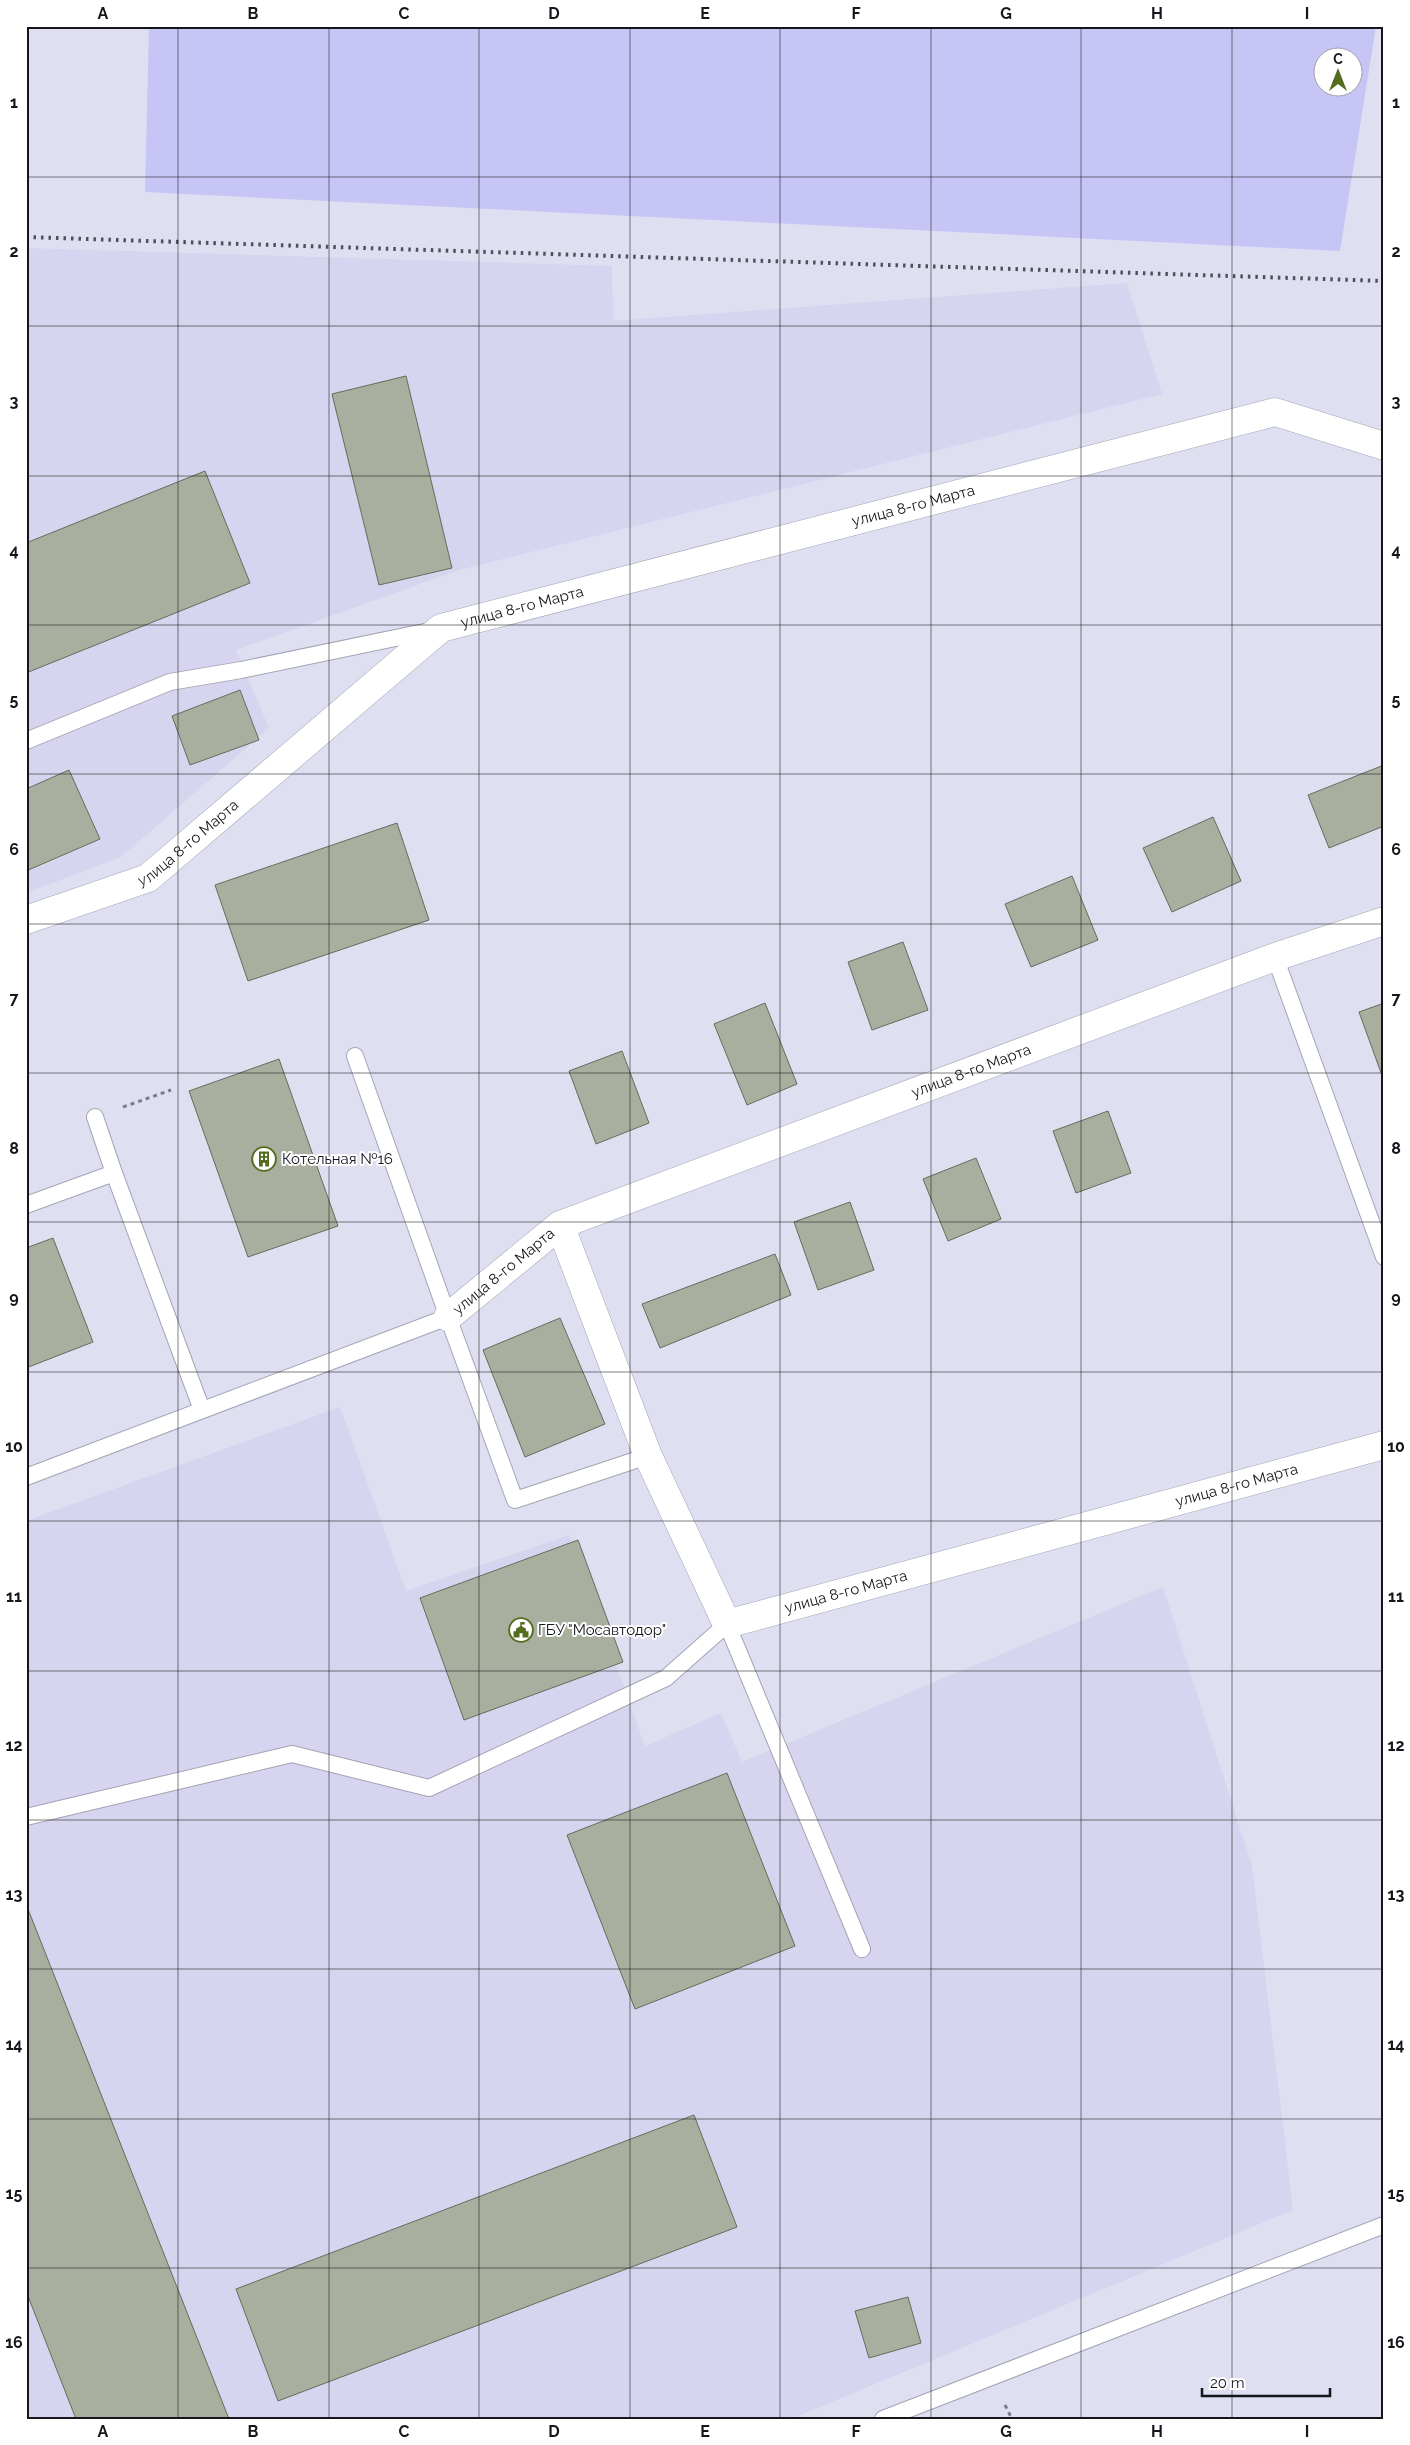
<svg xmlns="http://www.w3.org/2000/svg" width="1410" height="2445" font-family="Raleway,sans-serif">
  <rect width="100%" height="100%" fill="#dfdff2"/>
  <path fill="#d6d4ee" d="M26 248 612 266 613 321 1127 283 1162 394 459 570 236 650 269 728 121 857 26 893Z
    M340 1407 406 1591 569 1535 645 1746 721 1713 742 1762 1163 1587 1252 1866 1293 2210 791 2419H26V1521Z"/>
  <path fill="#c7c4f6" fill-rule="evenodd" d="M149 26H1376L1340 251 145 192ZM1322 58H1352V88H1322Z"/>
  <path fill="#a8af9e" stroke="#656c5c" d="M406 376 452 568 379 585 332 394Z
    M205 471 250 583 26 673V543Z
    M240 690 259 740 190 765 172 716Z
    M1384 765V826L1329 848 1308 795Z
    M69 770 100 839 26 871V789Z
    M1213 817 1241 881 1172 912 1143 848Z
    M397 823 429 920 248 981 215 885Z
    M1072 876 1098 940 1031 967 1005 904Z
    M903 942 928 1010 872 1030 848 962Z
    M765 1003 797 1084 747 1105 714 1024Z
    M1384 1003V1081L1359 1012Z
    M622 1051 649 1123 596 1144 569 1071Z
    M279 1059 338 1226 248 1257 189 1091Z
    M1108 1111 1131 1173 1076 1193 1053 1131Z
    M976 1158 1001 1219 948 1241 923 1179Z
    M850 1202 874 1270 818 1290 794 1222Z
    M53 1238 93 1342 26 1368V1248Z
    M775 1254 791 1295 660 1348 642 1304Z
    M560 1318 605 1424 525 1457 483 1350Z
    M578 1540 623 1662 464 1720 420 1598Z
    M727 1773 795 1946 635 2009 567 1835Z
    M26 1904 229 2419H76L26 2291Z
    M694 2115 737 2227 278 2401 236 2289Z
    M908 2297 921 2343 869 2358 855 2311Z"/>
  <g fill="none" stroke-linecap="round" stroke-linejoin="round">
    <g stroke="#a4a4b5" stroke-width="18">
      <path id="service" d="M26 741 170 682 241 670 434 630
        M1275 957 1384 1257
        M355 1056 448 1317
        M95 1117 114 1173
        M26 1205 114 1173 202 1410
        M26 1477 448 1317 515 1500 648 1456
        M26 1817 292 1754 429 1788 666 1678 727 1624 862 1949
        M883 2419 1384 2225"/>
    </g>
    <g stroke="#a4a4b5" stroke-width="29">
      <g id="minor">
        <path id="s1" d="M26 920 148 878 441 628 1275 412 1384 446"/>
        <path id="s2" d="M560 1225 648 1456 727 1624 1384 1445"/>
        <path id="s3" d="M448 1317 560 1225 1275 957 1384 921"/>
      </g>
    </g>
    <path stroke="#7c7c89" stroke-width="3" stroke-dasharray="4 4" stroke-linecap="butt" d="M123 1107 171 1090
      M1005 2405 1012 2419"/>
    <use href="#service" stroke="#fff" stroke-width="16"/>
    <use href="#minor" stroke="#fff" stroke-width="28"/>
    <path stroke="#4f4e59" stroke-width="4" stroke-dasharray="2.5 5" stroke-linecap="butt" d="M26 237 1384 281"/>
  </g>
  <path fill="none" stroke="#16151c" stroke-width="1" stroke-opacity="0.55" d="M178 26V2419M329 26V2419M479 26V2419M630 26V2419M780 26V2419M931 26V2419M1081 26V2419M1232 26V2419M26 177H1384M26 326H1384M26 476H1384M26 625H1384M26 774H1384M26 924H1384M26 1073H1384M26 1222H1384M26 1372H1384M26 1521H1384M26 1671H1384M26 1820H1384M26 1969H1384M26 2119H1384M26 2268H1384"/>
  <defs>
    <g id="building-ring" transform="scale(1.25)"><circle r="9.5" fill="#fff" stroke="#536c1e" stroke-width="1.5"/><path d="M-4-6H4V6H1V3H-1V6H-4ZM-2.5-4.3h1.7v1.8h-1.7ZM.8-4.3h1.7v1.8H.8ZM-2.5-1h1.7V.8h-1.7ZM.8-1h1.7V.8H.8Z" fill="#536c1e"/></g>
    <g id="civic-ring" transform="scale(1.25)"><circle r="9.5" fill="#fff" stroke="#536c1e" stroke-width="1.5"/><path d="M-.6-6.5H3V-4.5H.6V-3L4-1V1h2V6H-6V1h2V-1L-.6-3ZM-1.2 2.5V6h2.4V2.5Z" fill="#536c1e"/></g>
  </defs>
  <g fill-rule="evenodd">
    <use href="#building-ring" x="264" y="1159"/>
    <use href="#civic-ring" x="521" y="1630"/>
  </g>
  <g text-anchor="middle" stroke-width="4" stroke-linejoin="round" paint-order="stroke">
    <g font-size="15" fill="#16151c" stroke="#fff">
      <text dy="5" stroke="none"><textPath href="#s1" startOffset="1002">улица 8-го Марта</textPath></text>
      <text dy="5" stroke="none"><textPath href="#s1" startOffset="598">улица 8-го Марта</textPath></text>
      <text dy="5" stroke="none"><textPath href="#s1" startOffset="182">улица 8-го Марта</textPath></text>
      <text dy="5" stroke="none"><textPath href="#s3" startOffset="584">улица 8-го Марта</textPath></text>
      <text dy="5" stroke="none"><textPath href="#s3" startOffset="72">улица 8-го Марта</textPath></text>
      <text dy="5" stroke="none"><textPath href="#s2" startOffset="961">улица 8-го Марта</textPath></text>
      <text dy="5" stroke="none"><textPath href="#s2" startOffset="556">улица 8-го Марта</textPath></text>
    </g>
    <g font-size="15" fill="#16151c" stroke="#fff" text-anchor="start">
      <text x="282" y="1164">Котельная №16</text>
      <text x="538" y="1635">ГБУ "Мосавтодор"</text>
    </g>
  </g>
  <rect width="1410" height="2445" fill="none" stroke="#ffffff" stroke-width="55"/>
  <g transform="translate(1338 72)"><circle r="24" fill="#ffffff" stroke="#a2a1a4"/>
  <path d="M0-4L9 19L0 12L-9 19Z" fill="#536c1e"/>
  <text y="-8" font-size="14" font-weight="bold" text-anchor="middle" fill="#16151c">С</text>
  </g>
  <path d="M1202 2388v8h128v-8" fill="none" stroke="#16151c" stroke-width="2.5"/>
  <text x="1210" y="2388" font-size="15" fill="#16151c" stroke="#ffffff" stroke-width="4" paint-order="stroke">20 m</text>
  <rect x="28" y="28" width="1354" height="2390" fill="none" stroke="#16151c" stroke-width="2"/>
  <g font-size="16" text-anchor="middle" font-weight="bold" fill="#16151c">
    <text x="103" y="19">A</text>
    <text x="253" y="19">B</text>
    <text x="404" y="19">C</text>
    <text x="554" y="19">D</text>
    <text x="705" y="19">E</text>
    <text x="856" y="19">F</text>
    <text x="1006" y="19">G</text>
    <text x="1157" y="19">H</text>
    <text x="1307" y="19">I</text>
    <text x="14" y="108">1</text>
    <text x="1396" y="108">1</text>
    <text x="14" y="257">2</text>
    <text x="1396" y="257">2</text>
    <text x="14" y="407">3</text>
    <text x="1396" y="407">3</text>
    <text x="14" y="556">4</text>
    <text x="1396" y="556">4</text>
    <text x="14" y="705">5</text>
    <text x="1396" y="705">5</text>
    <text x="14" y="855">6</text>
    <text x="1396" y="855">6</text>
    <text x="14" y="1004">7</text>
    <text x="1396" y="1004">7</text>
    <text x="14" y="1154">8</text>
    <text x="1396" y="1154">8</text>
    <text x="14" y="1303">9</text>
    <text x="1396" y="1303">9</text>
    <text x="14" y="1452">10</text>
    <text x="1396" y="1452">10</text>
    <text x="14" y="1602">11</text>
    <text x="1396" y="1602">11</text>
    <text x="14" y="1751">12</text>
    <text x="1396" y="1751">12</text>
    <text x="14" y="1900">13</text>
    <text x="1396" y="1900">13</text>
    <text x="14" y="2050">14</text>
    <text x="1396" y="2050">14</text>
    <text x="14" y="2199">15</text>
    <text x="1396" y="2199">15</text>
    <text x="14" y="2348">16</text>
    <text x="1396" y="2348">16</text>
    <text x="103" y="2437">A</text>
    <text x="253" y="2437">B</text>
    <text x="404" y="2437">C</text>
    <text x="554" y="2437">D</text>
    <text x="705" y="2437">E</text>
    <text x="856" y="2437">F</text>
    <text x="1006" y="2437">G</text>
    <text x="1157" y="2437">H</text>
    <text x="1307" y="2437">I</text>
  </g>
</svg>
